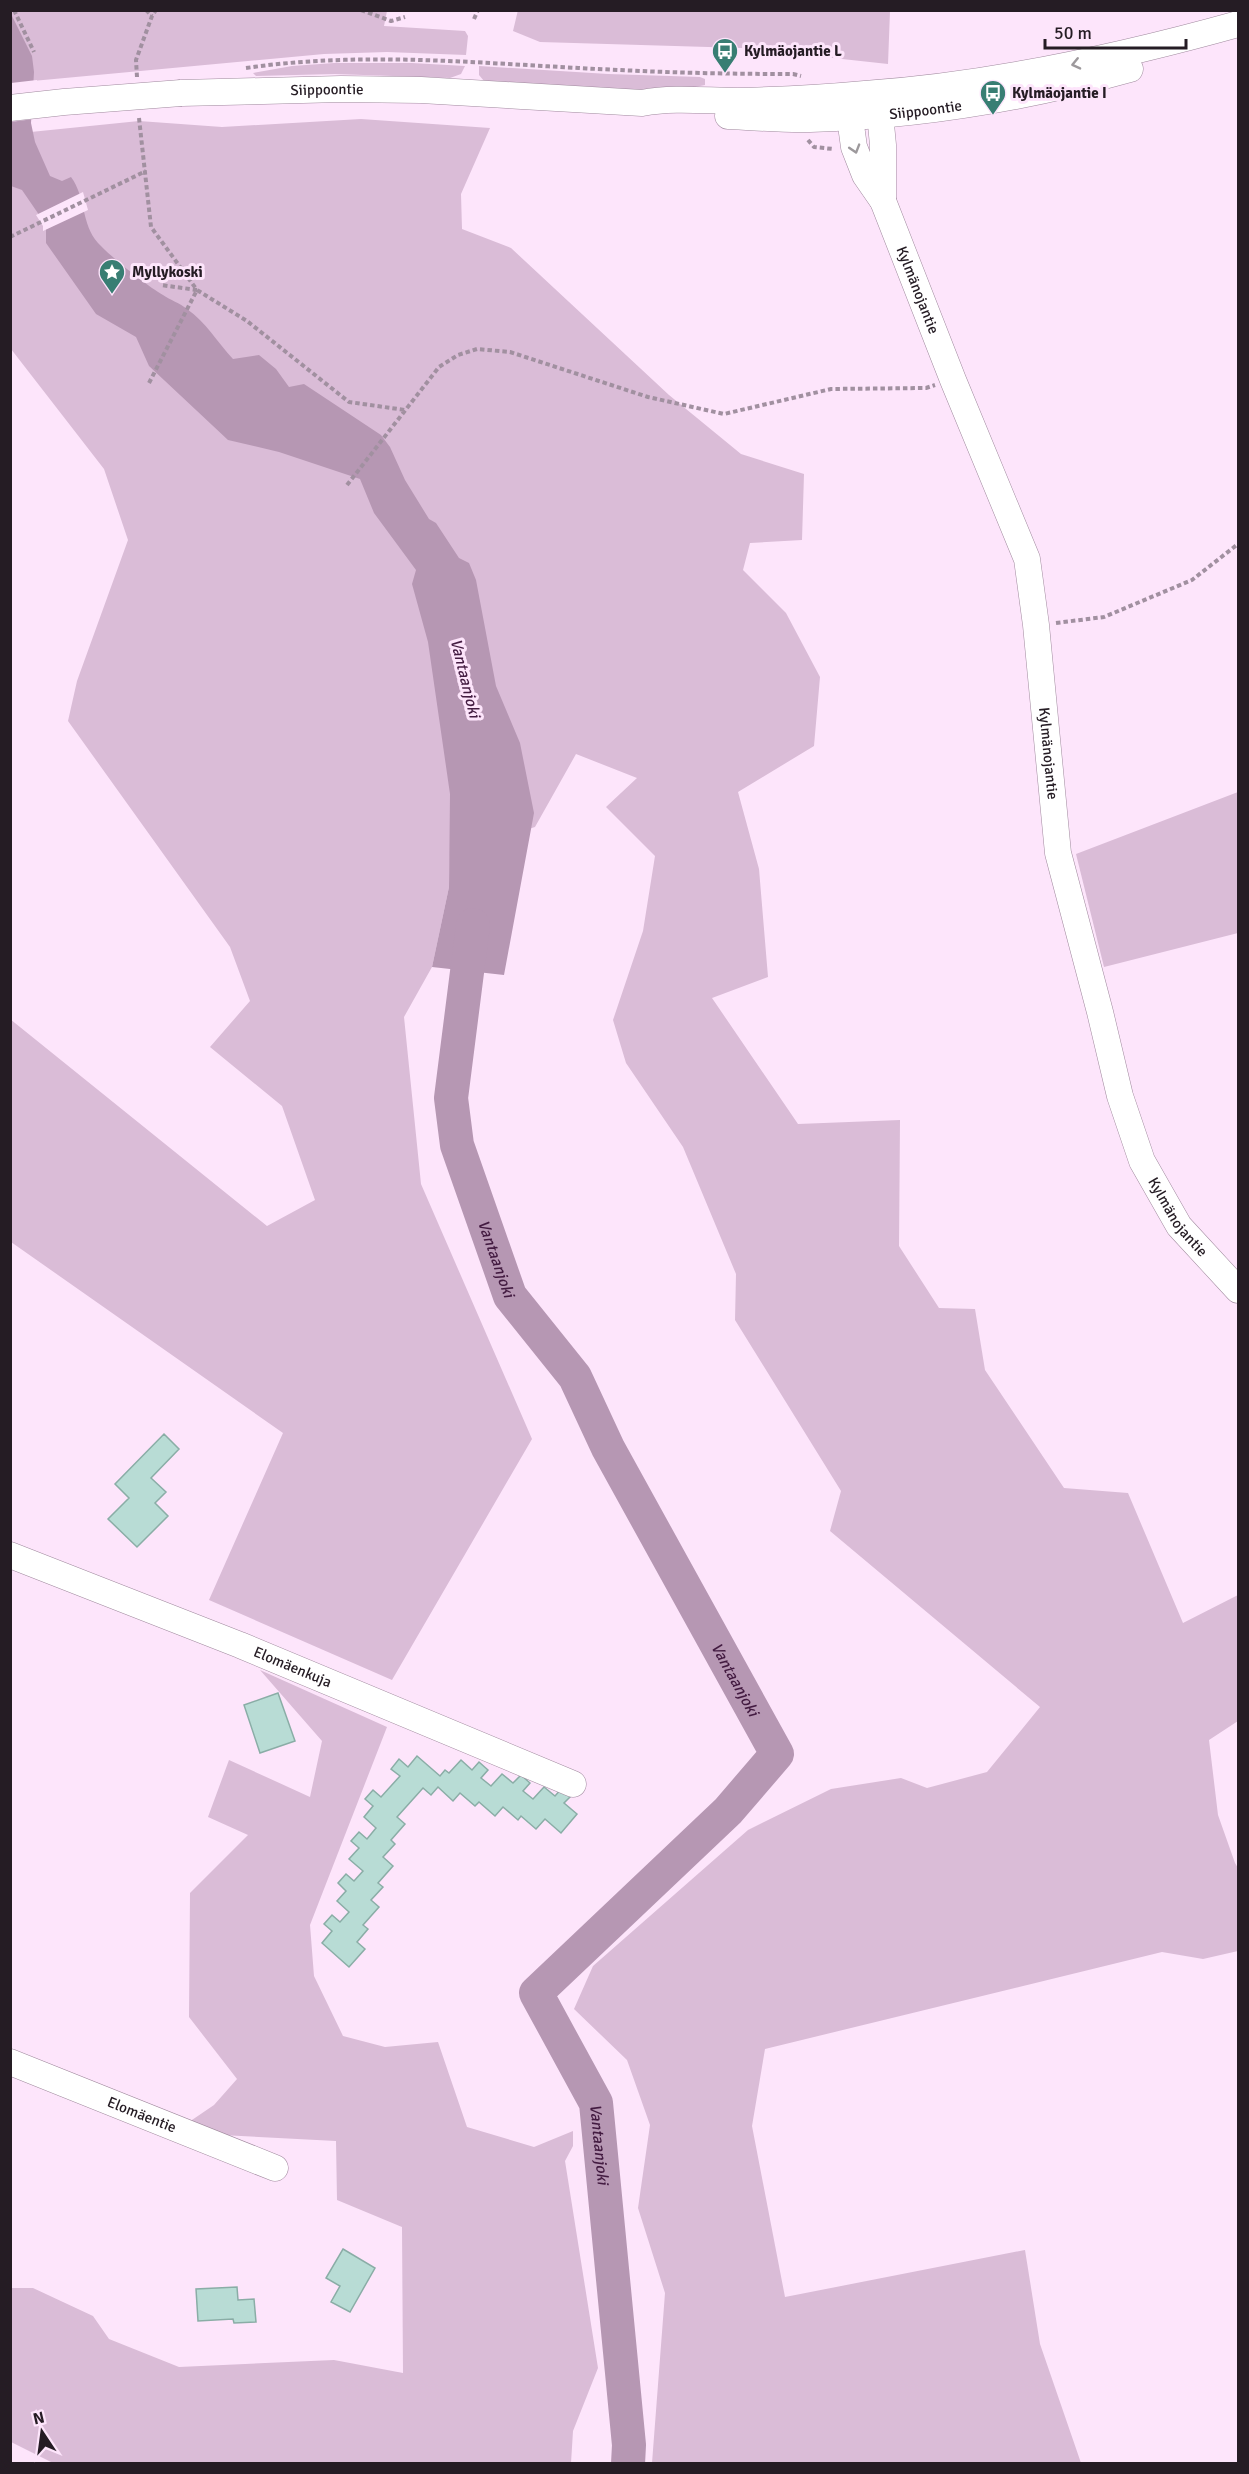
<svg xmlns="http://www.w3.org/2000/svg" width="1249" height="2474" font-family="Signika,sans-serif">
  <rect width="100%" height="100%" fill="#fde5fb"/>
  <path fill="#dabcd7" d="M518 10 890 11 888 64 742 48 540 42 513 31Z
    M11 11H387L384 26 465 31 468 36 466 55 387 52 324 54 11 83Z
    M334 63H412L465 66 461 74 450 78 335 74 256 76 253 73 292 66Z
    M479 66 608 74 700 77 705 79V85L671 92 484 81 479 75Z
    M361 119 490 128 461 194 462 229 511 248 669 395 741 454 804 474 802 540 750 543 743 570 786 613 820 677 814 746 738 792 759 869 768 977 712 998 798 1124 900 1120 899 1246 939 1308 975 1309 985 1370 1064 1488 1128 1493 1183 1623 1238 1595V1721L1209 1740 1218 1815 1235 1863 1238 1868V1951L1203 1959 1162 1952 765 2049 752 2126 785 2297 1025 2250 1040 2344 1081 2463H652L665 2293 638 2208 650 2125 627 2060 574 2009 593 1966 748 1830 831 1789 901 1778 927 1788 987 1772 1040 1707 830 1531 841 1491 735 1320 736 1274 683 1147 626 1063 613 1020 643 931 655 856 606 807 637 778 576 754 535 827 450 853 449 887 432 967 404 1017 421 1184 532 1439 392 1680 209 1600 283 1433 11 1242 10 1019 267 1226 315 1200 282 1106 210 1047 250 1001 230 947 68 721 77 681 128 540 104 469 11 349V134L139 121 222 127Z
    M1238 792V933L1104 967 1076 854Z
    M260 1670 387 1727 310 1925 314 1976 343 2036 385 2047 438 2042 467 2127 534 2147 573 2131V2146L565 2161 598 2368 573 2431 571 2463 55 2464 11 2442V2288H33L93 2316 109 2339 179 2367 334 2360 403 2373 402 2227 337 2200 336 2141 221 2135 189 2122 214 2105 237 2079 189 2017 190 1893 248 1835 208 1817 229 1760 310 1797 322 1741Z"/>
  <path fill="#b697b3" d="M10 12 32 56 34 72 31 123 35 142 50 176 62 181 71 177C86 197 81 224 98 243 111 257 147 286 163 295 170 300 180 303 187 309 206 322 217 342 233 359L259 355 276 369 289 387 304 384 381 435 390 447 405 480 429 519 436 523 459 558 469 563 476 580 496 686 520 743 534 813 504 975 432 967 449 887 450 794 428 642 412 584 416 570 374 513 360 479 279 452 228 440 149 366 136 337 96 314 46 243V225L22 190 11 186Z"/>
  <path fill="#fde5fb" d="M37 80 34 119 10 122 11 83Z
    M83 192 88 210 43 231V226L36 215Z"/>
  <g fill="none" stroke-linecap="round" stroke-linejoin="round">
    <path stroke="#b697b3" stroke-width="34" id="s1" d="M473 925 451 1098 457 1145 510 1296 575 1377 608 1448 777 1754 728 1811 536 1993 596 2103 629 2445 628 2464"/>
  </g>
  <path fill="#b8dcd5" stroke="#8aada6" stroke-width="1.5" d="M164 1434 179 1449 151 1478 166 1492 155 1503 168 1516 137 1547 108 1519 129 1498 115 1484Z
    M278 1693 295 1741 260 1753 244 1705Z
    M417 1756 440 1776 445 1770 449 1773 461 1760 472 1770 479 1762 488 1770 481 1778 491 1786 502 1774 513 1783 521 1775 530 1783 523 1791 533 1799 544 1787 555 1796 562 1788 571 1796 564 1803 577 1814 561 1833 545 1819 536 1829 521 1816 518 1820 503 1807 495 1816 479 1802 475 1806 460 1793 453 1801 438 1787 431 1795 423 1788 397 1817 405 1824 391 1840 395 1844 383 1857 393 1866 378 1883 383 1887 371 1900 379 1907 363 1925 368 1929 357 1942 365 1949 349 1967 322 1943 332 1931 324 1924 332 1915 340 1922 349 1912 337 1901 346 1891 338 1883 346 1874 354 1881 363 1871 349 1859 359 1848 351 1841 359 1832 367 1839 376 1828 364 1817 373 1806 365 1799 373 1790 381 1797 400 1776 391 1769 399 1759 408 1767Z
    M343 2249 375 2268 350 2312 331 2302 340 2286 326 2278Z
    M237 2287 238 2300 254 2299 256 2322 234 2323 233 2319 198 2321 196 2289Z"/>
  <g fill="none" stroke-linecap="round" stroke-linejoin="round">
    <g stroke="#a08a9e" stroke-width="27">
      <g id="minor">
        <path id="s2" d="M181 93 341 89 421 90 642 103C674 97 706 101 738 101 780 100 822 98 865 94 992 85 1116 58 1238 24"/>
        <path id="s3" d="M863 95 850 118 854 147 865 175 883 201 953 380 1027 559 1036 625 1058 853 1100 1012 1120 1096 1142 1161 1179 1226 1238 1290"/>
        <path d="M869 102 880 114 883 145V201"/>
        <path id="s4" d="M728 116C755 117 783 120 810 119 919 116 1026 98 1130 69"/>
        <path id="s5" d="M10 1555 240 1645 573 1784"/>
        <path id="s6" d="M10 2062 275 2168"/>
      </g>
    </g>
    <path stroke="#a190a0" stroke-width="4" stroke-dasharray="4.5 3" stroke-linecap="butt" d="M14 10 34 52
      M146 10 152 16
      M361 10 391 21 405 17
      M474 19 478 10
      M246 68C370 50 495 65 620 70 677 73 735 74 793 74L801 76
      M137 77 136 60 152 16 156 10
      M139 118 151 227 197 290 161 285
      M808 140 814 147 833 149
      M10 237 146 171
      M149 383 197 290 247 321 349 402 405 410
      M347 485 439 367 458 355 477 349 510 352 648 397 724 414 831 389 926 388 935 385
      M1056 623 1104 617 1192 580 1238 544"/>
    <use href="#minor" stroke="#fff" stroke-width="26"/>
    <g stroke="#a08a9e" stroke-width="27" stroke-linecap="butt">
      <path id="minor-bridge" d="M10 108 64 102 181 93"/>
    </g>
    <use href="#minor-bridge" stroke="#fff" stroke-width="26"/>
  </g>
  <defs><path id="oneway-chevron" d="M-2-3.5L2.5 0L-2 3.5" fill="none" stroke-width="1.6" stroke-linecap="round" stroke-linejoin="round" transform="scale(1.5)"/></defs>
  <g stroke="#9d999c">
    <use href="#oneway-chevron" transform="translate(1076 64) rotate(167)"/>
    <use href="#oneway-chevron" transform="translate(855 149) rotate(73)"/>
  </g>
  <defs>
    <g id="bus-pin" transform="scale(1.35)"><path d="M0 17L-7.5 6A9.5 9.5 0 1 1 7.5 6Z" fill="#387e73" stroke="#fde5fb"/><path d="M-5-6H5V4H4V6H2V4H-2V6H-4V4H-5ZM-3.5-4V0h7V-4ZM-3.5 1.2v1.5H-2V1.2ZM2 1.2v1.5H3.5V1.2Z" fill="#fff"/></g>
    <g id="sight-pin" transform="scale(1.35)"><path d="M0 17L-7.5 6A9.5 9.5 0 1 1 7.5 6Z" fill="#387e73" stroke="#fde5fb"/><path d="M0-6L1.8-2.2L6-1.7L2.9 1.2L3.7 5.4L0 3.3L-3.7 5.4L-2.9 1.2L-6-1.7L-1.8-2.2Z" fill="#fff"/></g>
  </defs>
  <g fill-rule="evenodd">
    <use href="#bus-pin" x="725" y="51"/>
    <use href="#bus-pin" x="993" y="93"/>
    <use href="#sight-pin" x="112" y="272"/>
  </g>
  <g text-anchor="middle" stroke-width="6" stroke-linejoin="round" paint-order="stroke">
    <g font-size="15" font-weight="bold" fill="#251c24" stroke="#fde5fb" text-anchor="start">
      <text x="744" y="56">Kylmäojantie L</text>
      <text x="1012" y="98">Kylmäojantie I</text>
      <text x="132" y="277">Myllykoski</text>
    </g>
    <g font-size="15" fill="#251c24" stroke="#fde5fb">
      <text dy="5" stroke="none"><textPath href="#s2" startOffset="146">Siippoontie</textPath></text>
      <text dy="5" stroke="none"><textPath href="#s4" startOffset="198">Siippoontie</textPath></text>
      <text dy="5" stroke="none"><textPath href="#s3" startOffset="213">Kylmänojantie</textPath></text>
      <text dy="5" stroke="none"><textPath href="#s3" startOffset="699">Kylmänojantie</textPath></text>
      <text dy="5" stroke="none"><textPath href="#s3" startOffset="1185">Kylmänojantie</textPath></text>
      <text dy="5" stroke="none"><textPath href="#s5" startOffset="304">Elomäenkuja</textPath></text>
      <text dy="5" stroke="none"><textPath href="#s6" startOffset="142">Elomäentie</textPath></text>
    </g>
    <g font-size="16" font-style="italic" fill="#431b41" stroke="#fde5fb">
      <text transform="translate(466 678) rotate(76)" y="6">Vantaanjoki</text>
      <text dy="6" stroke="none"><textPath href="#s1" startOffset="342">Vantaanjoki</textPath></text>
      <text dy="6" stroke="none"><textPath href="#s1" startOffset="828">Vantaanjoki</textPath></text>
      <text dy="6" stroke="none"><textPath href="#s1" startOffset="1420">Vantaanjoki</textPath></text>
    </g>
  </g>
  <rect width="1249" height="2474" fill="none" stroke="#251c24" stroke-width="24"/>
  <g transform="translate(42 2432) rotate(347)" stroke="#fde5fb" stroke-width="4.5" paint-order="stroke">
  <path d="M0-4.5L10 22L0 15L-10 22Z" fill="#251c24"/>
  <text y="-9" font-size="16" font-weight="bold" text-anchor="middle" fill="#251c24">N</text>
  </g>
  <path d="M1045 39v9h141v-9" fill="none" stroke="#251c24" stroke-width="3"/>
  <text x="1054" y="39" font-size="18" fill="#251c24" stroke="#fde5fb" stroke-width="4.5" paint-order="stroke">50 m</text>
</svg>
